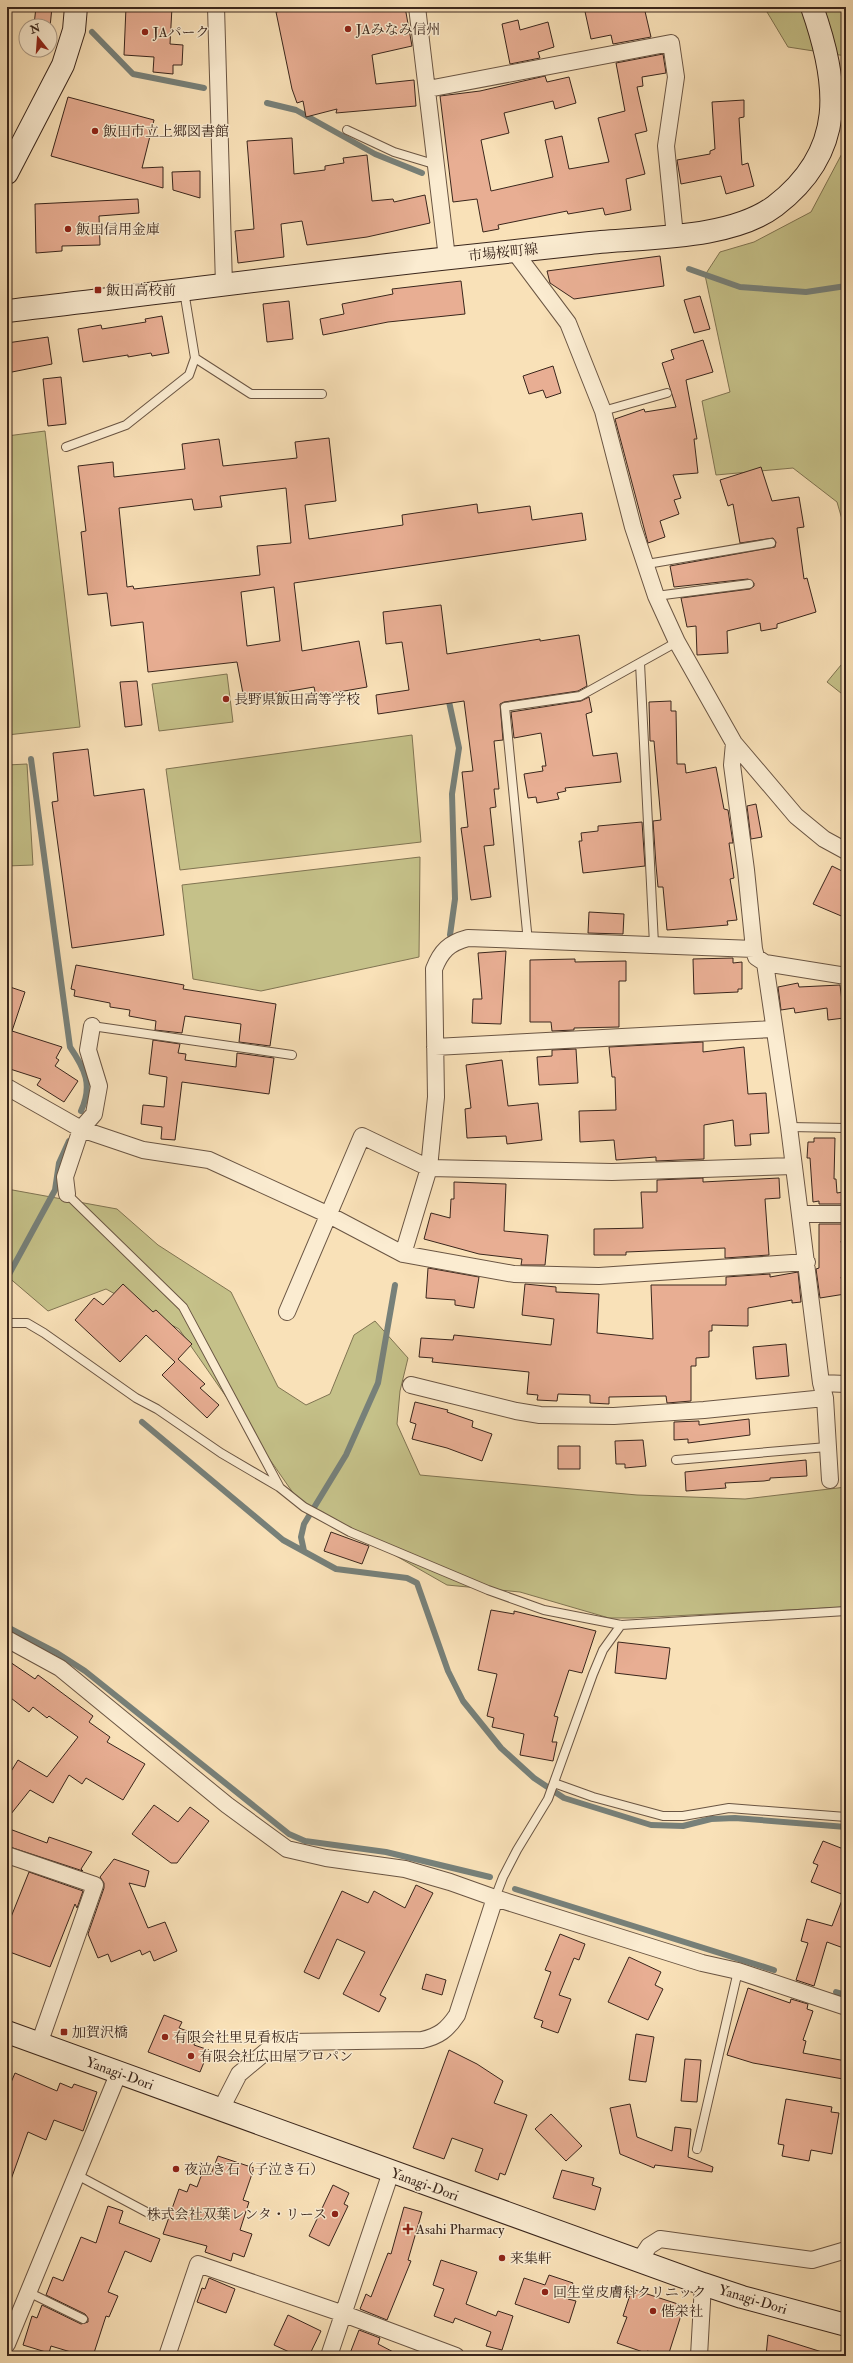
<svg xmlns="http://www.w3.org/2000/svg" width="853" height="2363" font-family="'IM FELL Double Pica','Noto Serif JP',serif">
  <rect width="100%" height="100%" fill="#f9e1b8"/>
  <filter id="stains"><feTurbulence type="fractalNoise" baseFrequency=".005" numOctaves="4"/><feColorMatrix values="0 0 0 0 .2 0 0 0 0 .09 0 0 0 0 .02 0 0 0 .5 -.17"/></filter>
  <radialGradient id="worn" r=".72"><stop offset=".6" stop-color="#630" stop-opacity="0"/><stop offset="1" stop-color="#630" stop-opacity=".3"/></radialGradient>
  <path fill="#c5c189" stroke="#807452" d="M764 7H846V56L788 47Z
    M846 146V533L837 502 793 468 716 475 702 401 730 392 705 275 720 252 754 242 811 212Z
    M45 431 80 727 7 735V436Z
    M846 659V697L827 682Z
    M227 674 233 722 159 731 152 684Z
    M412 735 421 842 180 870 166 769Z
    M27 764 33 865 7 866V765Z
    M420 857 419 957 261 991 193 979 182 885Z
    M7 1189 117 1209 158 1245 231 1292 278 1387 306 1405 330 1394 354 1335 375 1321 408 1358 400 1391 397 1424 420 1475 637 1495 745 1499 846 1487V1607L633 1618H609L520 1592 447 1585 298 1500 179 1329 106 1289 48 1311 7 1276Z"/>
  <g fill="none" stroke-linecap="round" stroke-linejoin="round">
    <path stroke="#778079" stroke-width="6" d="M92 32 133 74 204 88
      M267 103 296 110 375 154 422 173
      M689 269 740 287 806 292 846 286
      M448 697 459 748 452 794 455 899 450 935
      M31 759 70 1047C85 1069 93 1085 81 1111
      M7 1278 55 1190 59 1163 69 1141
      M142 1422 283 1540 336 1569 407 1578 417 1583 448 1671 463 1701 501 1748 534 1778 564 1798 651 1825 683 1826 711 1819 735 1818 846 1827
      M304 1551 301 1537 304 1524 346 1455 378 1383 395 1285
      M7 1627 57 1653 85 1671 289 1834 305 1841 386 1852 490 1877
      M515 1889 774 1970
      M836 1992 846 1995"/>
  </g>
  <path fill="#e8ae93" stroke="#3a261c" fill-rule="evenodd" d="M36 7H52L50 27 34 25Z
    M126 7H172L170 44 183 45 182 65H173V74L153 72 154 57 124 55Z
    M301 7H405L412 46 372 55 376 84 414 80 416 106 336 113 337 109 306 117 303 101 297 103 292 89 276 12Z
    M584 7H644L651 37 613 44 611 35 591 39Z
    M518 20 520 30 548 22 554 47 538 52 540 58 510 64 502 24Z
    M663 54 666 73 642 77 643 86 637 87 647 131 635 134 645 174 626 179 631 210 605 215 603 208 568 214 567 211 498 225 499 229 483 232 477 199 453 202 440 96 480 91 545 76 547 82 569 77 576 103 555 109 553 101 504 113 509 133 481 140 491 191 553 177 545 140 562 136 569 169 609 162 598 118 625 111 616 63Z
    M68 97 154 120 142 168 163 167V188L51 156Z
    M744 100V117L739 118 742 165 748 163 754 186 726 194 721 176 681 184 677 160 710 154V151L715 149 712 102Z
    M292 138 294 174 325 170V166L344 163 343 158 367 155 372 201 393 199 394 202 425 195 430 223 367 237 307 245 302 221 281 224 284 257 238 263 235 231 254 229 247 141Z
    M200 171V198L173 190 172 172Z
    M138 199 139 213 99 216 100 245 62 246V251L36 253 35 204Z
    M660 256 664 286 574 299 550 283 547 271Z
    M461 281 465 314 388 322 323 335 320 319 344 314 342 304 393 294 392 289Z
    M700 296 710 329 694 333 684 300Z
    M289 301 293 339 267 342 263 304Z
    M162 316 169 353 152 356 151 353 128 357V355L83 362 78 329 101 325 102 329 146 322 145 319Z
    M48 337 52 364 7 373V343Z
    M703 340 713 372 686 380 697 439H694L698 473 673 475 681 498 674 500 679 514 660 521 665 537 648 543 615 419 644 409 645 412 676 407 662 363 674 359 671 350Z
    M553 366 561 393 546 398 543 390 529 394 523 376Z
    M61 377 66 424 48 426 43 379Z
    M329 438 336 501 305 505 309 539 403 525 402 515 477 504 478 513 530 506 532 520 582 513 586 540 294 583 302 651 359 641 367 687 316 696 314 687 244 699 237 662 148 672 143 622 111 626 107 593 88 595 81 532 86 531 78 466 113 462 114 477 185 469 182 444 219 439 223 466 297 458 295 442ZM286 488 291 543 257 546 260 575 134 589 133 586 127 587 119 508 192 499 194 510 222 507 220 496ZM274 587 280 641 247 646 241 592Z
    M761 467 772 501 799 497 804 527 797 528 804 579 807 578 816 612 777 624V628L761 631 760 623 727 631 728 653 697 655 696 626 687 627 681 598 750 589 754 586V583L748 579 674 587 670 566 775 547 776 542 773 538 740 543 733 504 728 506 720 480Z
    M441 605 447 654 540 639V641L579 635 587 686 578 691 504 702 500 704 503 740 494 741 499 789H494L496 807 490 808 494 845 484 846 491 897 471 900 461 828 468 827 462 772 473 771 464 701 378 714 376 695 409 690 402 642 386 644 383 612Z
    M137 681 142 725 125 727 120 682Z
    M589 697 592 712 586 714 593 756 617 753 621 782 565 788 566 791 557 793 559 799 537 803 536 797 528 798 524 774 543 771 542 766H546L541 733 514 738 511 712 581 701Z
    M671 701V711H676L677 764H685L686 773 716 767 724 809 728 810 733 843H729L734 878 730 879 737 920 727 921 728 925 667 930 663 887H658L656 865 653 821 661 820 654 741H650L649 702Z
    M88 749 94 796 144 789 164 935 72 948 52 802 58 801 53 753Z
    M756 804 762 837 751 839 747 806Z
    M642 822 645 866 583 873 579 841H582L581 833 598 831V826Z
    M832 866 846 873V918L813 904Z
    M589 912 624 914 623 934 588 933Z
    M506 951 501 1024 472 1023 473 999H482L478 953Z
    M733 958V963L742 962V989H738V992L694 994 693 959Z
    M575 959V962L626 961V981H619V1027L574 1028V1030L552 1031 551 1022H530V960Z
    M76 965 184 985 183 989 276 1004 270 1046 239 1042 241 1024 185 1016 182 1033 155 1030 156 1021 129 1016 130 1010 110 1007V1003L74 996 75 990 71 989Z
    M798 983 799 987 840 985 844 1018 828 1020 827 1008 795 1013 794 1008 781 1010 778 987Z
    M7 986 25 992 12 1031 62 1047 56 1058 59 1060 55 1066 78 1081 64 1102 37 1085 41 1079 7 1068Z
    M153 1040 180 1044 178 1053 186 1054 185 1060 236 1067 237 1053 274 1058 269 1094 182 1082 175 1140 161 1139 162 1127 141 1124 143 1105 164 1107 167 1077 149 1074Z
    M703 1042V1052L744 1047 748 1094 766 1093 769 1133 750 1134 751 1145 735 1146 733 1120 704 1125V1159L656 1161V1157L616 1160 614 1140 580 1142 579 1111 616 1110 615 1077H612L609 1047Z
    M576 1049 578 1083 539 1085 537 1057 552 1056V1050Z
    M502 1060 508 1106 538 1103 542 1140 507 1144 506 1136 467 1138 465 1109 471 1108 466 1065Z
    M814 1138H835L834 1179H836L837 1193 843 1192 844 1204H819V1201L813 1202 810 1158H807L808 1142H814Z
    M703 1178V1182L779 1178 780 1198 765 1199 769 1255 725 1258V1248L626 1252V1255H594V1229L643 1228 641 1192H657V1180Z
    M454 1182 506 1184 504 1231 548 1235 545 1265H521L522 1259 479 1254 424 1239 431 1213 450 1218 451 1199H454Z
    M819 1224H846V1241H841L846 1263V1276L841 1277 845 1294 820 1298 816 1269 819 1268Z
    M428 1268 479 1277 474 1308 455 1305V1300L426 1298Z
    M798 1272 801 1302 792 1303V1300L748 1308V1326L712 1325V1331H709V1357L696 1358V1366H691V1401L667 1403 666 1396 609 1397V1404L590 1403V1395L558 1394 557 1401 537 1400 538 1395 527 1394 529 1372 432 1362 433 1358 419 1357 421 1338 453 1340 454 1335 551 1345 554 1319 522 1315 525 1284 556 1287V1292L599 1294 597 1333 653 1339 651 1285H726V1277L770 1274V1277Z
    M123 1284 153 1312 156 1310 192 1344 178 1359 205 1384 200 1388 219 1405 207 1418 162 1375 175 1362 146 1335 120 1362 75 1320 94 1298 103 1305Z
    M786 1344 789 1376 756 1379 753 1347Z
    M415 1402 448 1410 447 1412 473 1421 472 1427 492 1434 482 1461 447 1448 412 1439 416 1424 410 1422Z
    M749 1419 750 1435 688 1443V1439L674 1440V1422L699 1421V1425Z
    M643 1440 646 1466 625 1468V1464H616L615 1441Z
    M558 1446H580V1469H558Z
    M806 1460 807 1476 770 1478V1480L764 1481 725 1483 726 1488 686 1491 685 1472Z
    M331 1532 369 1546 362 1564 324 1551Z
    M491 1610 514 1614V1611L596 1631 582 1673 569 1670 554 1716 558 1717 552 1742H557L553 1761 520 1755 524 1734 492 1727 494 1718 487 1716 497 1674 478 1670Z
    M618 1642 670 1648 666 1679 615 1673Z
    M7 1660 35 1679 38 1675 93 1716 89 1722 110 1737 107 1742 145 1764 123 1800 86 1778 82 1784 69 1775 53 1803 30 1790 7 1819V1778L18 1760 47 1777 78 1737 49 1716 47 1718 33 1707 29 1712 7 1695Z
    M154 1805 178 1822 190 1807 209 1821 177 1863H171L132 1834Z
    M7 1828 47 1843 49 1837 92 1852 81 1869 83 1871 7 1846Z
    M823 1841 846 1850V1949L827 1942 814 1986 796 1980 808 1943 801 1941 807 1919 832 1926 844 1895 811 1882 818 1865 813 1863Z
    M114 1859 149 1871 145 1887 129 1883 148 1928 165 1922 177 1951 154 1961 150 1951 142 1955 140 1950 111 1962 108 1954 98 1958 88 1934 104 1888V1883L100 1877Z
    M29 1872 83 1891 77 1908 75 1904 50 1967 7 1951V1927Z
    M416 1885 433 1893 380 1995 386 1998 379 2012 343 1994 365 1952 337 1939 319 1979 304 1972 342 1891 368 1903 374 1891 405 1908Z
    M560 1934 585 1944 579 1960 574 1958 559 1995 571 1999 558 2033 541 2027 543 2021 534 2018 551 1972 545 1970Z
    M629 1957 661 1972 655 1985 663 1989 648 2020 608 2002Z
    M426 1974 446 1980 442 1995 422 1989Z
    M748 1988 790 2003 791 1999 808 2004 807 2009 813 2011 803 2040 806 2041 803 2053 846 2061 843 2079 753 2063 727 2055Z
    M164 2015 182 2022 179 2028 198 2035 194 2045 209 2050 200 2072 148 2052Z
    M636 2034 654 2037 646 2082 629 2080Z
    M449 2050 477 2064 503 2081 494 2103 527 2115 505 2175 500 2173 498 2180 475 2171 483 2149 452 2138 444 2159 413 2148Z
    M685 2059 701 2060 697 2102 681 2101Z
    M15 2073 57 2091 60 2083 72 2088 74 2084 97 2092 83 2131 54 2120 46 2140 28 2132 9 2185H7V2092Z
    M786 2099 832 2107 831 2112 839 2113 832 2154 811 2150 809 2161 782 2156 784 2145 778 2144Z
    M630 2104 637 2137 672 2151 675 2127 691 2129 688 2157 713 2167 712 2172 655 2165 654 2168 620 2154 610 2108Z
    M551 2114 582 2146 566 2161 535 2129Z
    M218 2156 254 2168 243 2200 249 2202 240 2230 252 2234 244 2257 233 2253 231 2261 205 2252 207 2246 163 2234 179 2189 187 2192 190 2184 197 2187 203 2171 211 2174Z
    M562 2170 594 2178 592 2185 601 2188 595 2210 553 2198Z
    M333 2185 349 2193 344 2204 348 2206 329 2246 309 2236Z
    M108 2206 123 2211 119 2223 160 2239 151 2262 125 2251 108 2292 118 2296 109 2317 106 2316 93 2356H84L51 2346 49 2353 23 2345 32 2316 37 2318 42 2305 81 2324 88 2322V2318L85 2314 46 2295 53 2277 63 2281 81 2237 96 2243Z
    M404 2207 422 2212 408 2260 411 2261 387 2320 360 2309 366 2294 371 2297 388 2253 391 2254Z
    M441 2260 477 2272 466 2304 496 2316 498 2311 513 2316 502 2350 486 2346 491 2332 455 2318 453 2323 434 2316 444 2289 433 2285Z
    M549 2275 573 2283 568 2299 576 2301 569 2323 515 2304 524 2278 545 2285Z
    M209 2278 235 2289 226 2313 197 2302 202 2288 205 2289Z
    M632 2289 684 2306 668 2356 647 2351 646 2353 617 2343 627 2317 623 2316Z
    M288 2315 321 2331 309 2356H298L274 2345Z
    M359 2330 380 2338 378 2344 401 2356H349Z
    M768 2335 822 2352V2356H766Z"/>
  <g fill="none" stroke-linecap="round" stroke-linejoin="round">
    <g stroke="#6a5543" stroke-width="10">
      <path id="lane" d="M347 130 394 152 437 165
        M184 291 195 358
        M603 411 667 393
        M66 447 126 425 189 375 195 358 251 394H322
        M647 564 771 543
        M656 596 749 584
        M640 663 654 944
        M528 942 505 707 580 696 677 642
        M92 1026 292 1055
        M789 1127 846 1128
        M67 1194 183 1307 279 1486
        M7 1323H27L44 1333 136 1398 157 1409 221 1453 279 1487 304 1507 319 1515 350 1532 488 1590 544 1610 621 1625 846 1611
        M676 1460 827 1447
        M554 1783 593 1797 663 1816H683L729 1808 846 1817
        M495 1898 503 1877 517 1850 548 1799 593 1674 603 1650 621 1625
        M697 2149 738 1971
        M77 2175 154 2216
        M28 2292 83 2319"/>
    </g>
    <g stroke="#6a5543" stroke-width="18">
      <path id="street" d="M216 7 224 285
        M417 7 447 258
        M428 89 671 43 676 77 666 146 675 236
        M514 251 568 323 603 411 633 527 656 596 677 642 734 743 796 816 824 839 846 851
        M734 743 732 765 746 870 754 949 756 957 765 963 789 1127 821 1383 825 1398 830 1480
        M754 949 468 938C449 943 441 951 434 969L436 1097 429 1168 403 1254 514 1274 599 1276 807 1262
        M765 963 846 976
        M435 1047 773 1029
        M7 1087 81 1129 143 1150 209 1160 329 1215 403 1254
        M67 1194 65 1177 81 1129 94 1114 99 1086 88 1050 92 1026
        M800 1214H846
        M287 1312 362 1136 429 1168 612 1172 793 1166
        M821 1383 846 1384
        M411 1385 516 1411 540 1415 614 1416 704 1410 825 1398
        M7 1639 60 1668 227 1805 287 1849 326 1858 405 1869 450 1882 495 1898 702 1963 738 1971 846 2007
        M7 1855 95 1885 39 2044
        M221 2109 239 2074 269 2049 291 2042 422 2040C439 2036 447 2030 457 2015L495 1898
        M639 2261 649 2246 660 2239 812 2260 846 2250
        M7 2344 119 2072
        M167 2356 198 2264 344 2314 456 2356
        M329 2356 391 2172
        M699 2356 703 2284"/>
    </g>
    <g stroke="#3a261c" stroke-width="24">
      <path id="secondary" d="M7 173 63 65 74 30 76 7
        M7 311C155 294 302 274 450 258 497 253 543 248 590 243 644 237 730 240 775 206 847 151 839 84 812 7
        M7 2032 703 2284 742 2297 846 2325"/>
    </g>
    <use href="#lane" stroke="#fbecd1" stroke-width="8"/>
    <use href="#street" stroke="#fbecd1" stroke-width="16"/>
    <use href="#secondary" stroke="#fbecd1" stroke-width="22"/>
  </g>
  <g fill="#8f2418" stroke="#fbecd1" stroke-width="1.5">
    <circle cx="348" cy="29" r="4"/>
    <circle cx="145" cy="32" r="4"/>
    <circle cx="95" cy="131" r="4"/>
    <circle cx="68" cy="229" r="4"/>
    <rect x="94" y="286" width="8" height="8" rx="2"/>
    <circle cx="226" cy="699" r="4"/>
    <rect x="60" y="2028" width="8" height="8" rx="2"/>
    <circle cx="165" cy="2037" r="4"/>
    <circle cx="191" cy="2056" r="4"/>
    <circle cx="176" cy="2169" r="4"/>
    <circle cx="335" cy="2214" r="4"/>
    <path d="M406 2223h4v4h4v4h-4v4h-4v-4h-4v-4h4z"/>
    <circle cx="502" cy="2258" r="4"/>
    <circle cx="545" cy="2292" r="4"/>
    <circle cx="653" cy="2311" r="4"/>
  </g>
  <g text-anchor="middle" stroke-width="3" stroke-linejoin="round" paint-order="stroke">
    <g font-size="14" fill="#3a261c" stroke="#fbecd1" text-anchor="start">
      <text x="356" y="34">JAみなみ信州</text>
      <text x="153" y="37">JAパーク</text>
      <text x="103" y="136">飯田市立上郷図書館</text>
      <text x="76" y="234">飯田信用金庫</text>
      <text x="106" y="295">飯田高校前</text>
      <text x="234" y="704">長野県飯田高等学校</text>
      <text x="72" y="2037">加賀沢橋</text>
      <text x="173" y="2042">有限会社里見看板店</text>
      <text x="199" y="2061">有限会社広田屋プロパン</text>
      <text x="184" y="2174">夜泣き石（子泣き石）</text>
      <text x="327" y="2219" text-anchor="end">株式会社双葉レンタ・リース</text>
      <text x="416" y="2234">Asahi Pharmacy</text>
      <text x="510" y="2263">来集軒</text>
      <text x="553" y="2297">回生堂皮膚科クリニック</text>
      <text x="661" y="2316">偕栄社</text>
    </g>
    <g font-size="14" fill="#3a261c" stroke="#fbecd1">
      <text transform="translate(503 252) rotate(-6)" y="5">市場桜町線</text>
      <text transform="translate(120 2073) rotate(20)" y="5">Yanagi-Dori</text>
      <text transform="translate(425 2184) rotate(20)" y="5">Yanagi-Dori</text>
      <text transform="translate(753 2299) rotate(17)" y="5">Yanagi-Dori</text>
    </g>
  </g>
  <rect width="853" height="2363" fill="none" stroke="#f9e1b8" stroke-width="24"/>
  <rect x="8" y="8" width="837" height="2347" fill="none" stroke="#3a261c" stroke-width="2"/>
  <rect x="12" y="12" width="829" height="2339" fill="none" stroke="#3a261c"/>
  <g transform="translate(38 38) rotate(343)"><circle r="19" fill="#fbecd1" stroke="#ae9d89"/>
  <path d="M0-3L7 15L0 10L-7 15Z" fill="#8f2418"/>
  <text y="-6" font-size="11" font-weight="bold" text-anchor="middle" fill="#3a261c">N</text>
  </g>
  <rect width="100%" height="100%" filter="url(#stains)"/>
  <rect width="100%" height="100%" fill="url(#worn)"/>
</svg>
